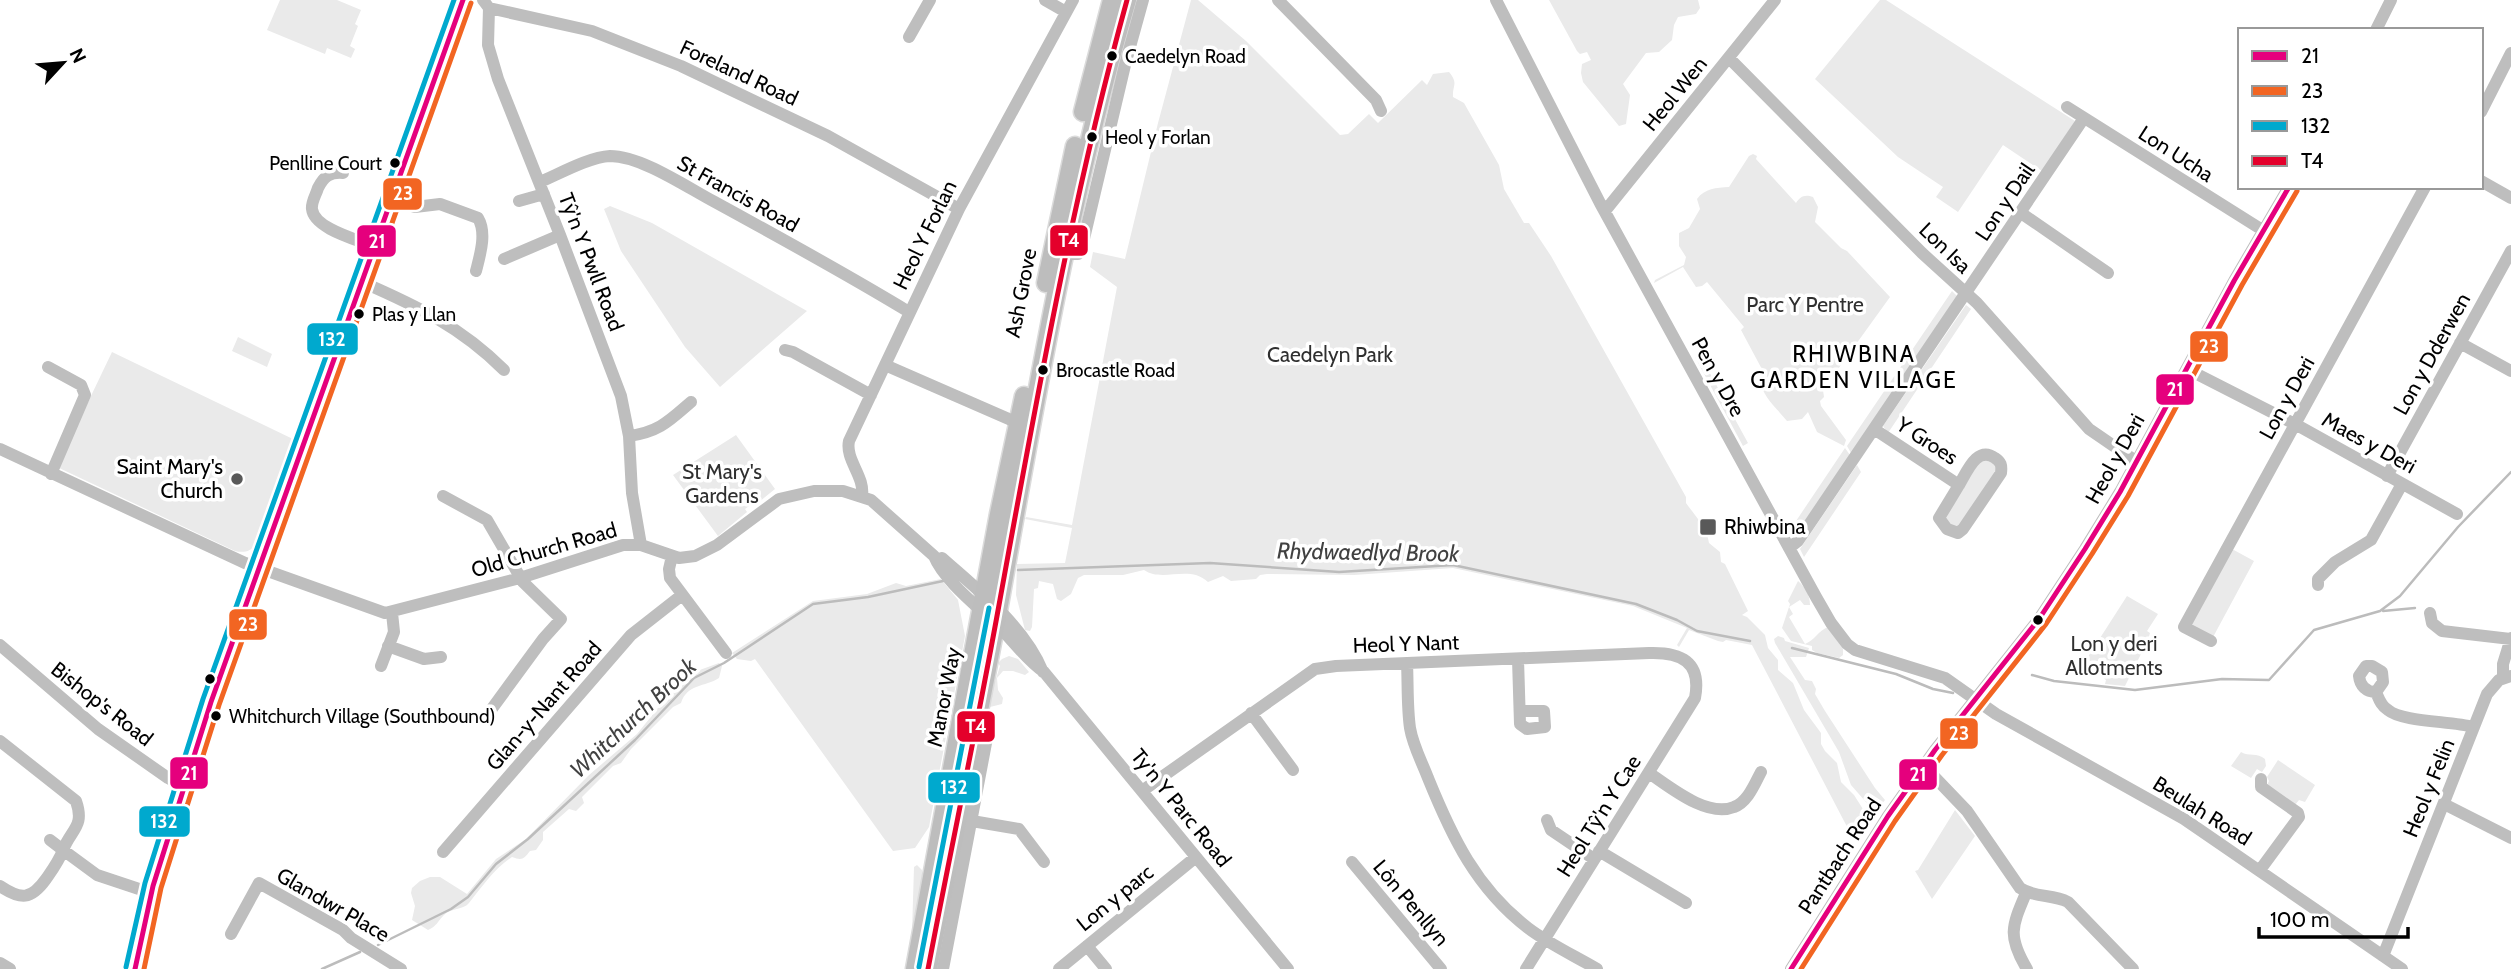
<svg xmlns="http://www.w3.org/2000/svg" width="2511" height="969" font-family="Cabin,sans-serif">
  <rect width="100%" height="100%" fill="#fff"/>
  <path fill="#eaeaea" d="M280 0H337L361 10 355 24 358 26 350 46 355 49 351 58 327 48 325 54 267 30Z
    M1191 0H1198L1246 41 1340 135 1348 134 1369 114 1378 123 1422 80 1427 85 1433 74 1449 72C1459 84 1452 85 1453 97L1464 103 1499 165 1504 189 1524 223H1529L1551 256 1686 497V503C1695 516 1707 527 1709 543L1720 552 1721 562 1725 564 1748 611 1742 615 1747 617 1765 635 1768 648 1778 660V670L1793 683 1804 710 1821 733V744L1825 751 1837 763 1841 782 1854 795 1868 817 1869 827 1864 831 1861 840 1855 842 1752 645 1726 640 1723 642 1718 641 1689 630 1679 647 1677 645 1687 628 1633 606 1453 568 1354 575 1267 574 1260 575 1256 579 1231 581 1223 576 1208 582C1189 564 1163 583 1144 570L1123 575H1084L1078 578 1071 594 1061 601 1057 599 1053 584 1039 581 1038 588 1034 589 1032 627 1030 631 1025 630 1016 595 1017 564 1065 563 1072 528 1025 519 1026 517 1072 525 1117 287 1090 267 1093 252 1125 259 1158 123Z
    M1549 0H1698L1700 8 1696 14 1678 17 1674 25 1672 40 1659 52 1646 53 1623 84 1630 95 1626 124 1619 126 1583 82 1581 73 1582 64 1591 60 1587 52 1580 54 1577 51Z
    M1880 0H1886L2075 121 2042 171 2003 145 1958 212 1936 197 1943 187 1898 157 1815 79Z
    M1753 154 1757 156 1756 159 1796 203C1800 197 1804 194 1813 197L1818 207 1815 222 1841 248 1847 251 1890 297 1823 390 1824 397 1820 401 1821 406 1846 440 1844 446 1817 432 1808 412 1802 419 1787 421C1775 406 1763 398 1759 378L1764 373 1741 330 1744 327 1707 282 1702 286 1696 287 1683 267 1654 283 1655 280 1684 265 1686 257 1679 246V233L1689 228 1700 209 1697 199C1705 188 1716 188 1729 187L1749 156Z
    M610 206 652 223 807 311 720 387 685 347 621 251 604 209Z
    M1952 291 1957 296 1851 453 1847 446Z
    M1966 305 1971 309 1888 433 1883 426Z
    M238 337 272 354 267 367 232 351Z
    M112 352 295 440 260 538C255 549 247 554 235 551L57 467Z
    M1700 355 1748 443 1743 446 1695 357Z
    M736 435 775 489 754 506 752 504 745 509 747 512 718 536 673 475Z
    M1845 448 1850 455 1796 534H1793L1790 530Z
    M1989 458 1998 468 1962 526 1953 529 1943 516 1978 461Z
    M1857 465 1861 472 1804 557 1800 549Z
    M2232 549 2254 561 2212 639 2190 627Z
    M941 579 958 600 965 636 929 827 915 848 893 851 755 659 751 661 737 659 732 653 813 601 867 594 896 583 906 586Z
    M1798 581C1805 587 1810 595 1810 605H1804L1800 600 1789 607 1793 614 1789 617 1805 644C1815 640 1818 631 1828 627L1843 649V655L1839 658 1817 653 1812 650V646L1791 641 1782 628 1790 604 1788 601Z
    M2127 596 2158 614 2147 631 2150 633 2148 640 2125 686 2105 684 2106 680 2084 663Z
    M1778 636 1784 638 1785 641 1809 648 1806 657H1790L1805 680 1812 681 1816 689 1815 694 1825 711 1875 788 1885 800 1874 814H1871L1872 809 1851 785 1839 752 1775 643 1774 639Z
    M1009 656 1018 659 1029 672 1025 675 1013 671H1003L997 678 998 690 1003 698 1002 704 990 707 988 705 989 690 993 688 1000 666 998 663 1002 659Z
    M719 663 722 666 719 678C705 687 687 684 681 703L673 707 631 749 621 763 613 766 582 797 584 803 576 811 569 809 543 832V840L536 850 530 851C524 859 522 861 512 857 494 869 482 887 469 903 464 910 450 908 444 915 437 922 437 926 428 930L412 920 415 906 411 893 412 888 420 881 430 877H440L467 894 496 859 526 839 589 775 637 734 678 683 697 671Z
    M2241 752C2249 757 2257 752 2265 759L2266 766 2262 772 2257 769 2251 778 2231 766Z
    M2278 760 2315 785 2305 802 2299 800 2295 805 2267 785 2269 781 2267 777Z
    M1955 810 1975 836 1932 899 1915 871 1918 870Z
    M917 865 922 870V877L912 932 914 867Z"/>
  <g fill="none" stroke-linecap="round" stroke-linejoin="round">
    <path stroke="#bcbcbc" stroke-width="2.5" d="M1018 570 1210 563 1339 572 1453 565 1636 604 1677 620 1697 631 1750 641
      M2383 611 2415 608
      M1792 648 1896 674 1933 689 1953 693
      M2032 675 2054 681 2135 690 2222 679 2269 680 2314 630 2380 611 2400 596 2458 527 2511 472
      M378 945 451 909 468 897 496 864 528 839 635 740 694 678 724 663 813 604 868 597 943 581
      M322 969 360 952"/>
    <g stroke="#dbdbdb" stroke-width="21">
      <path id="highway" d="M1083 112 1112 0
        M1046 283 1075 146
        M915 969 999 514 1024 396
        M928 969C951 848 977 727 999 605 1035 402 1069 198 1127 0"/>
    </g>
    <path stroke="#bebebe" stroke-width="12" d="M483 0 489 8 488 45 498 79 560 235 621 396 629 436 632 493 641 545
      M1045 0 1066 12
      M1278 0 1376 100 1381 111
      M1496 0 1600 203 1816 597 1831 623 1847 644 1855 650 1945 678 1996 714 2184 819 2402 969
      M489 8 592 31 681 66 828 136 959 209
      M2376 30 2391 0
      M909 37 930 0
      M1729 58 1922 253 1977 303 2089 429 2137 462
      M2067 107 2264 231
      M2481 112 2511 53
      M343 173C330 172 324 176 318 188 316 195 311 202 312 209 314 229 359 240 375 247
      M2481 181 2511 198
      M540 182C559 174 589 157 610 156 641 156 685 186 713 201 779 237 845 273 909 312
      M392 199 415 207 440 204 478 218C487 233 480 255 476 271
      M519 201 544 194
      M1605 211 1775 0
      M2021 213 2108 273
      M1065 254H1078L1082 247 1125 65 1143 0
      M504 259 560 235
      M362 282C417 306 461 327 504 370
      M2460 343 2511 371
      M785 350 793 352 871 395
      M885 365 1018 423
      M48 367 81 385 85 395 51 474
      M2187 369 2295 424 2457 514
      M1874 429 1959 485C1967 472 1977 445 1995 458 2001 462 2002 465 2001 473L1963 529 1958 533 1947 529 1939 518 1959 485
      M629 436C659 432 669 421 691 402
      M0 449 245 563 385 613 520 578 623 545H641L679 558 695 556 717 545 779 499 814 491H843L871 500 934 556C945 583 984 611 1005 633 1018 647 1028 661 1044 672L1288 969
      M2387 476 2511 251
      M443 496 487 520 523 582 561 619 543 639 488 714
      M862 496C865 476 845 460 849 441L959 209 1073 0
      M1789 548 1798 541 2084 118
      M672 556 669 569 670 578 726 653
      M942 558C979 591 1024 626 1043 672
      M2318 585V579L2335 562 2371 540 2402 484
      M2430 613 2432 623 2442 631 2511 639
      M2211 641 2184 627 2425 187
      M0 645 98 729 168 778 185 787
      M388 646 424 659 441 657
      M1518 659 1520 724 1527 729 1545 727 1544 711H1520
      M1407 663C1408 685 1407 707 1410 728 1413 746 1422 762 1428 778 1452 837 1476 888 1528 928 1549 944 1575 956 1597 969
      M381 666 394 632 392 613
      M2503 678V664L2511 638
      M2376 692 2383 682 2382 672 2372 666H2366L2359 676C2360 686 2366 692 2376 692 2379 699 2381 706 2388 710 2402 722 2452 721 2473 727
      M1251 713 1293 770
      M0 741 76 801C85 827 71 829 63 850L50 840
      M1924 766 1967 811 2020 888C2035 898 2052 894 2068 902L2133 969
      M1649 773C1670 787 1707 818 1734 807 1748 802 1755 783 1761 772
      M1142 791 1315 669 1336 666 1649 653C1680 652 1702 661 1695 698L1526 969
      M2444 804 2511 838
      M1547 820 1551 830 1594 859
      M972 821 1019 829 1044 862
      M1599 851 1686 903
      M443 852 631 635 682 595
      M1352 862 1441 969
      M2260 870 2299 817 2298 813 2261 787V779
      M0 886C21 900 31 900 46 879 53 869 59 861 63 850L97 875 151 893
      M2026 893C2012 926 2007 936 2027 969
      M231 934 259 883 343 930 351 938 401 969
      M1087 946 1106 969
      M2383 956 2487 694 2499 680 2511 676
      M0 963 10 969
      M135 969 153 886 211 702 246 600 447 49 463 0
      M943 969 991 717
      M1059 969 1196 857
      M1791 969 1888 816 1935 750 2039 619 2085 549 2120 492 2234 281 2289 187"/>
    <use href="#highway" stroke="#bdbdbd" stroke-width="18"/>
    <g stroke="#fff" stroke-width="10">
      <path id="bus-1" d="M135 969 153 886 211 702 463 0
        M1791 969 1888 816 1935 750 2039 619 2085 549 2120 492 2234 281 2289 187"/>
    </g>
    <g stroke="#fff" stroke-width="10">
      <path id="bus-2" d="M144 969 161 888 219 705 471 3
        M1801 969 1895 821 1942 755 2046 624 2092 554 2128 496 2242 285 2297 191"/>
    </g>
    <g stroke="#fff" stroke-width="10">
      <path id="bus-3" d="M126 967 145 883 203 699 454 0
        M919 967 989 608"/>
    </g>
    <g stroke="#fff" stroke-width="10">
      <path id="bus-4" d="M928 969C951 848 977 727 999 605 1036 402 1072 199 1127 0"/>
    </g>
    <use href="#bus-1" stroke="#e5007d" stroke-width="5"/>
    <use href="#bus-2" stroke="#f26522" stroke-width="5"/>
    <use href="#bus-3" stroke="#00a9ce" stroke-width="5"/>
    <use href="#bus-4" stroke="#e4002b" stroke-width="5"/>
  </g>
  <g fill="#000" stroke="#fff" stroke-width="2.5">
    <circle cx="1112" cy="56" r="6"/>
    <circle cx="1092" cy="137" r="6"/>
    <circle cx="395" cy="163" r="6"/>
    <circle cx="359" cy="314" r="6"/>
    <circle cx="1043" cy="370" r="6"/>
    <circle cx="2038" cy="620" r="6"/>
    <circle cx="210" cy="679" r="6"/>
    <circle cx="216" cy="716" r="6"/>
  </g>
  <g fill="#595959" stroke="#fff" stroke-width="2.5">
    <circle cx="237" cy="479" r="7"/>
    <rect x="1699" y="518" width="18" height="18" rx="3.5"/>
  </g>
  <g text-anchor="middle" stroke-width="7" stroke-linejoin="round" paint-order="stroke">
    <g font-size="19" fill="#000" stroke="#fff" text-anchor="start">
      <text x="1125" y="63">Caedelyn Road</text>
      <text x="1105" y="144">Heol y Forlan</text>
      <text x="382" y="170" text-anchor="end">Penlline Court</text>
      <text x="372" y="321">Plas y Llan</text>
      <text x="1056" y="377">Brocastle Road</text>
      <text x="229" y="723">Whitchurch Village (Southbound)</text>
    </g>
    <g font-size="21" fill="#000" stroke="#fff">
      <text transform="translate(739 73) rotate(25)" y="7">Foreland Road</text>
      <text transform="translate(1675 94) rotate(-51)" y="7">Heol Wen</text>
      <text transform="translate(2176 154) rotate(33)" y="7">Lon Ucha</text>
      <text transform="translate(738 194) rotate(29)" y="7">St Francis Road</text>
      <text transform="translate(2005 202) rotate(-56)" y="7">Lon y Dail</text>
      <text transform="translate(925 235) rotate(-64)" y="7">Heol Y Forlan</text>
      <text transform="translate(1945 248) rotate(44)" y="7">Lon Isa</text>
      <text transform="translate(591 262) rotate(69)" y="7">Tŷ'n Y Pwll Road</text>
      <text transform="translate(1021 293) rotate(-79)" y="7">Ash Grove</text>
      <text transform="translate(2432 354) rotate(-61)" y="7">Lon y Dderwen</text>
      <text transform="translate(1718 377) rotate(61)" y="7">Pen y Dre</text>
      <text transform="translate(2287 398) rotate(-61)" y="7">Lon y Deri</text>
      <text transform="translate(1927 441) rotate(33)" y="7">Y Groes</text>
      <text transform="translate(2369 443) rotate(29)" y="7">Maes y Deri</text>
      <text transform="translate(2115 459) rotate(-61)" y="7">Heol y Deri</text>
      <text transform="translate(544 550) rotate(-16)" y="7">Old Church Road</text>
      <text transform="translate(1406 644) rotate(-2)" y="7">Heol Y Nant</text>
      <text transform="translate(944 697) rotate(-79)" y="7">Manor Way</text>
      <text transform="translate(102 704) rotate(38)" y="7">Bishop's Road</text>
      <text transform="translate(544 706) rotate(-49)" y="7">Glan-y-Nant Road</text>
      <text transform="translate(2429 788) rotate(-68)" y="7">Heol y Felin</text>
      <text transform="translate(1181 808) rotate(51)" y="7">Ty'n Y Parc Road</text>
      <text transform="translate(2202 811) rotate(32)" y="7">Beulah Road</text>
      <text transform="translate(1599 816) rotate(-58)" y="7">Heol Tŷ'n Y Cae</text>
      <text transform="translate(1840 856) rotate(-57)" y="7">Pantbach Road</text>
      <text transform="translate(1115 898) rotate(-39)" y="7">Lon y parc</text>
      <text transform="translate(1411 903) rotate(50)" y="7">Lôn Penllyn</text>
      <text transform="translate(333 905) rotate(30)" y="7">Glandwr Place</text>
    </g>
    <g font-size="21" fill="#303030" stroke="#fff">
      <text x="1805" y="312">Parc Y Pentre</text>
      <text x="1330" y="362">Caedelyn Park</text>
      <text x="722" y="479">St Mary's<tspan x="722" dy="24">Gardens</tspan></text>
      <text x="2114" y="651">Lon y deri<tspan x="2114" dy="24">Allotments</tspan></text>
    </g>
    <g font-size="21" fill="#000" stroke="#fff" text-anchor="end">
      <text x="223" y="474">Saint Mary's<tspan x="223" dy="24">Church</tspan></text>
      <text x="1724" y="534" text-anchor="start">Rhiwbina</text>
    </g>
    <g font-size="23" letter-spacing="2" fill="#000" stroke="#fff">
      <text x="1854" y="362">RHIWBINA<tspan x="1854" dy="26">GARDEN VILLAGE</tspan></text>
    </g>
    <g font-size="23" font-style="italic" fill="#414141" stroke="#fff">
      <text transform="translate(1368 552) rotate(1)" y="8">Rhydwaedlyd Brook</text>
      <text transform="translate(633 718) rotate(-43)" y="8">Whitchurch Brook</text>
    </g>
  </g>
  <g stroke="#fff" stroke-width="2.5">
    <rect x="382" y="177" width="41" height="34" rx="7" fill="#f26522"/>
    <rect x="1049" y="224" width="40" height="33" rx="7" fill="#e4002b"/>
    <rect x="356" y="224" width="41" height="34" rx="7" fill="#e5007d"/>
    <rect x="306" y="322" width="53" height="34" rx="7" fill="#00a9ce"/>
    <rect x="2189" y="330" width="40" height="33" rx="7" fill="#f26522"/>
    <rect x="2155" y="373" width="40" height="33" rx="7" fill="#e5007d"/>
    <rect x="228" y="608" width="40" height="33" rx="7" fill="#f26522"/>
    <rect x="956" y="710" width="40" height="33" rx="7" fill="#e4002b"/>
    <rect x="1939" y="717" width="40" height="33" rx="7" fill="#f26522"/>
    <rect x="169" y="756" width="40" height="34" rx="7" fill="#e5007d"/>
    <rect x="1898" y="758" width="40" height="33" rx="7" fill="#e5007d"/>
    <rect x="927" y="771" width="54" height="33" rx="7" fill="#00a9ce"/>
    <rect x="138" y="805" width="53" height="33" rx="7" fill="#00a9ce"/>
  </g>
  <g font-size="19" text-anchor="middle" font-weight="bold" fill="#fff">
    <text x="403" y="200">23</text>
    <text x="1069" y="247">T4</text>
    <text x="377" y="248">21</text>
    <text x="332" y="346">132</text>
    <text x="2209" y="353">23</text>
    <text x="2175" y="396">21</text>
    <text x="248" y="631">23</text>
    <text x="976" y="733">T4</text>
    <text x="1959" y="740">23</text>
    <text x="189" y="780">21</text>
    <text x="1918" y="781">21</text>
    <text x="954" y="794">132</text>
    <text x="164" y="828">132</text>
  </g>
  <rect x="2238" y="28" width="245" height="161" fill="#ffffff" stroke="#999999" stroke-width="2"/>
  <rect x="2252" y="51" width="35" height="10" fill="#e5007d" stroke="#999999" stroke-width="2"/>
  <text x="2301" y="63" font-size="21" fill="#000000">21</text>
  <rect x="2252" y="86" width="35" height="10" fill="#f26522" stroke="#999999" stroke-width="2"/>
  <text x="2301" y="98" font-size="21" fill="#000000">23</text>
  <rect x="2252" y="121" width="35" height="10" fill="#00a9ce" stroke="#999999" stroke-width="2"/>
  <text x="2301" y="133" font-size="21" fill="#000000">132</text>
  <rect x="2252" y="156" width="35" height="10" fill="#e4002b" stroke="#999999" stroke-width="2"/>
  <text x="2301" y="168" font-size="21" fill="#000000">T4</text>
  <g transform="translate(63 63) rotate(64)" stroke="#ffffff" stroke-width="5" paint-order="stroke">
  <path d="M0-5L12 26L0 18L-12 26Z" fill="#000000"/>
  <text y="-10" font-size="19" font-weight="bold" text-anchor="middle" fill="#000000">N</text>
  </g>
  <path d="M2259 927v10h149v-10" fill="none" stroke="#000000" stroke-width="3.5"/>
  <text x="2270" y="927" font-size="21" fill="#000000" stroke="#ffffff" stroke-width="5" paint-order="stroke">100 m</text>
</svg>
